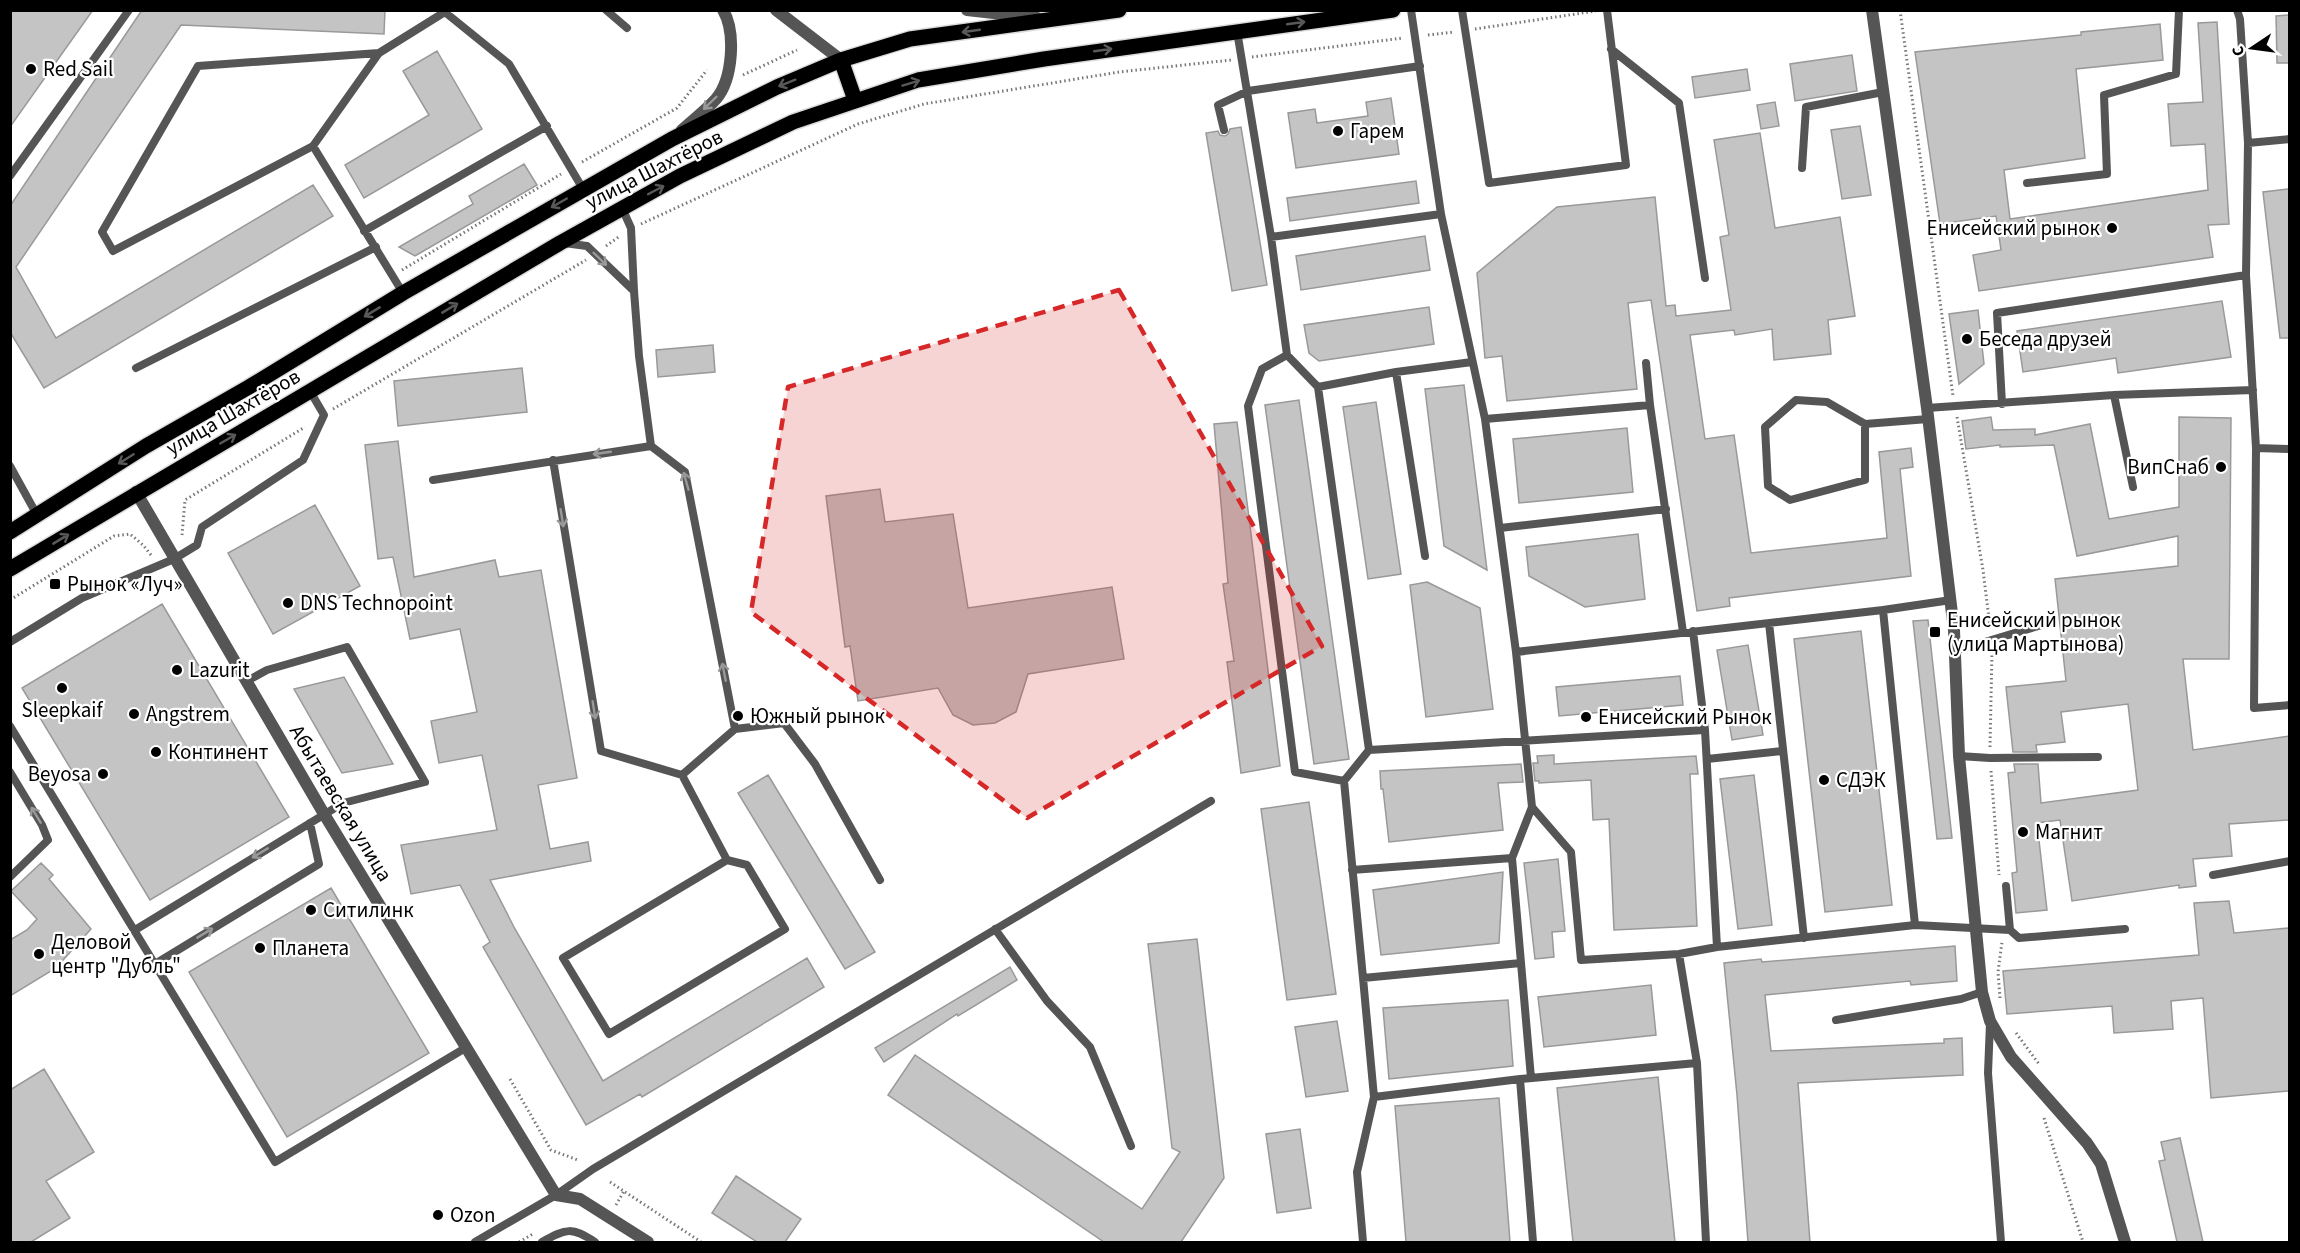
<svg xmlns="http://www.w3.org/2000/svg" width="2300" height="1253" font-family="'Source Sans 3',sans-serif">
  <rect width="100%" height="100%" fill="#fff"/>
  <path fill="#c4c4c4" stroke="#999" stroke-width="1.5" d="M10 10H93L10 127Z
    M142 10H385L384 34 181 25 16 267 56 338 313 185 333 216 44 388 10 332V206Z
    M2289 15V63H2277L2276 16Z
    M2217 22 2229 224 2208 225 2213 257 1979 291 1973 255 2001 250 1996 216 1940 224 1915 52 2081 35V32L2160 24 2163 60 2076 69 2085 158 2004 170 2010 219 2208 190 2205 144 2171 146 2168 104 2203 102 2198 23Z
    M437 51 482 129 364 198 345 165 429 115 403 71Z
    M1852 55 1857 91 1795 101 1790 64Z
    M1747 69 1750 90 1695 98 1692 77Z
    M1391 98 1399 154 1296 168 1288 113 1315 109 1317 123 1368 116 1366 102Z
    M1775 102 1779 126 1761 129 1757 105Z
    M1860 126 1871 195 1842 199 1831 130Z
    M1241 127 1267 285 1232 291 1206 133 1218 131 1220 135 1225 136 1228 134 1230 129Z
    M1760 133 1775 228 1840 217 1855 316 1828 320 1831 354 1774 360 1772 329 1735 335 1734 330 1690 335 1705 439 1734 435 1751 553 1887 538 1879 452 1911 448 1913 467 1900 469 1911 576 1729 598 1730 606 1697 611 1651 300 1628 303 1637 389 1507 401 1502 356 1485 358 1477 273 1557 207 1655 197 1666 306 1675 305 1676 316 1731 310 1720 237 1729 235 1714 140Z
    M524 164 537 185 415 256 399 247 473 204 469 196Z
    M1416 181 1419 203 1290 221 1287 198Z
    M2289 189V338H2280L2263 192Z
    M1425 236 1430 270 1301 290 1296 256Z
    M2222 301 2231 357 2118 373 2116 358 2023 372 2017 331Z
    M1429 307 1434 344 1319 361 1309 353 1304 325Z
    M1978 310 1984 364 1959 384 1949 314Z
    M713 345 715 372 658 377 656 350Z
    M522 368 527 412 398 426 394 381Z
    M1464 385 1487 570 1444 546 1425 389Z
    M1299 400 1349 759 1314 764 1265 405Z
    M1376 402 1401 574 1368 579 1343 407Z
    M1991 417 1993 430 2035 429V435L2090 424 2109 519 2179 507V417L2231 418 2229 659H2183L2193 750 2289 736V820L2229 824 2232 856 2193 859 2196 886 2179 888V885L2072 901 2060 820 2037 823 2047 910 2016 913 2012 873 2017 872 2008 773 2015 772 2014 764H2038L2041 803 2138 790 2128 704 2061 712 2065 742 2036 745 2037 752H2013L2006 687 2066 681 2055 579 2178 566V536L2077 556 2054 445 2000 447V445L1966 449 1962 421Z
    M1237 422 1280 766 1241 773 1227 662 1234 661 1223 584 1228 583 1214 424Z
    M1627 428 1633 492 1519 503 1513 439Z
    M398 441 414 577 495 560 499 577 541 570 577 778 538 785 550 849 588 842 591 861 490 880 515 929 603 1081 807 958 824 987 642 1097 640 1094 586 1125 483 947 490 942 460 885 411 894 401 845 497 830 482 755 439 763 431 721 477 712 460 629 410 639 393 557 378 559 365 445Z
    M880 489 885 522 953 514 968 608 1112 587 1124 659 1028 674 1016 712 995 723 973 725 953 715 938 688 858 701 850 646 845 647 826 496Z
    M315 505 360 586 273 634 228 553Z
    M1638 534 1645 599 1585 607 1529 576 1526 547Z
    M1427 582 1480 608 1493 709 1426 717 1410 585Z
    M162 604 289 817 150 900 22 688Z
    M1928 620 1952 838 1937 839 1913 621Z
    M1861 631 1892 905 1825 912 1794 639Z
    M1748 645 1763 735 1732 740 1717 650Z
    M1680 676 1683 705 1559 716 1556 687Z
    M344 677 393 764 342 773 294 689Z
    M1554 755V764L1696 756 1698 774H1690L1697 926 1614 930 1609 819 1593 820 1591 780 1539 783V781H1535L1533 763H1538L1537 756Z
    M1521 764 1523 782 1498 783 1503 830 1389 842 1383 789H1381L1380 771Z
    M768 775 875 952 845 969 738 793Z
    M1754 775 1772 925 1738 929 1720 779Z
    M1309 802 1336 994 1287 1000 1261 809Z
    M1558 859 1565 931 1552 932 1554 957 1535 959 1524 863Z
    M41 863 53 875 49 879 91 929 56 968 10 996V940L27 930 37 919 11 891Z
    M1503 872 1499 943 1381 955 1373 890Z
    M331 888 429 1053 287 1137 189 972Z
    M2229 901 2234 933 2289 928V1091L2211 1098 2203 998 2171 1001 2173 1029 2114 1033 2112 1006 2007 1014 2003 971 2199 955 2194 903Z
    M1197 939 1224 1178 1181 1242H1104L888 1095 915 1055 1142 1209 1180 1152 1172 1148 1148 944Z
    M1955 946 1957 981 1911 985 1910 981 1765 995 1771 1051 1944 1043V1039L1962 1038 1963 1075 1798 1083 1810 1242H1748L1737 1095 1724 963 1761 959 1762 962Z
    M1010 967 1017 980 958 1016 957 1014 884 1062 875 1048Z
    M1651 985 1656 1035 1544 1047 1538 997Z
    M1508 1000 1513 1066 1389 1079 1383 1008Z
    M1337 1021 1348 1091 1306 1097 1295 1027Z
    M44 1069 94 1152 46 1181 70 1218 31 1242H10V1090Z
    M1658 1077 1675 1242H1573L1557 1088Z
    M1499 1098 1510 1242H1406L1395 1106Z
    M1300 1129 1311 1208 1277 1213 1266 1134Z
    M2180 1138 2184 1156 2203 1242H2177L2159 1161 2165 1160 2161 1142Z
    M736 1176 801 1219 785 1242H757L712 1213Z"/>
  <g fill="none" stroke-linecap="round" stroke-linejoin="round">
    <g stroke="#dbdbdb" stroke-width="18">
      <path id="primary" d="M841 60 855 100
        M10 532 146 446 249 387 403 293 672 139 777 87 841 60 910 39 1119 10
        M10 569 560 243 680 176 793 122 918 80 1044 59 1393 10"/>
    </g>
    <path stroke="#777" stroke-width="3" stroke-dasharray="1.5 3" stroke-linecap="butt" d="M1900 10 1953 396
      M1475 29 1596 11
      M1428 35 1454 32
      M1252 57 1403 38
      M743 75 797 50
      M582 162 677 108 707 70
      M641 224 858 124 924 104 1119 72 1231 60
      M606 246 620 236
      M402 270 561 174
      M333 409 586 260
      M1957 417 1983 570 1990 627
      M182 535 185 500 305 427
      M10 600 114 536 130 534 143 545 151 555
      M1990 747 1992 651
      M1991 771 1999 875
      M2000 998 1998 972 2002 942
      M2016 1033 2039 1064
      M510 1079 551 1150 578 1160
      M2044 1118 2083 1242
      M610 1182 701 1242
      M616 1205 624 1191
      M519 1242 533 1234"/>
    <path stroke="#555" stroke-width="8" d="M606 10 627 28
      M1462 10 1489 183 1626 165 1607 10
      M2237 10 2240 19 2248 143 2246 275 2256 448 2254 708 2290 705
      M446 13 509 64 583 189
      M1237 31 1271 237 1287 355 1318 387 1369 750
      M1611 49 1679 103 1705 278
      M379 53 198 66 102 232 113 251 313 146 379 53 448 10
      M1224 130 1218 105 1248 91 1420 66
      M2248 143 2290 139
      M313 146 403 293
      M1802 168 1806 107 1883 92
      M10 176 129 10
      M2027 183 2107 174 2104 95 2176 74 2179 10
      M622 208 631 228 634 291 639 356 651 446 685 472 735 729
      M364 231 547 126
      M1271 237 1441 214
      M564 243 587 246 634 291
      M1287 355 1262 369 1248 406 1295 772 1344 781 1369 750 1705 730
      M1646 363 1650 405
      M136 368 376 247
      M1396 372 1425 556
      M1318 387 1396 372 1472 362
      M2114 395 2133 487
      M2002 404 1997 313 2246 275
      M1927 408 2114 395 2253 390
      M1485 419 1650 405 1683 632
      M1865 424 1827 402 1796 400 1765 427 1768 486 1790 500 1865 480V424L1928 419
      M2256 448 2290 449
      M553 460 601 751 682 775 727 860 563 958 609 1034 785 929 747 865 727 860
      M10 466 37 515
      M433 480 651 446
      M1500 528 1666 509
      M1883 610 1951 600
      M1769 623 1804 938
      M1693 631 1705 730 1717 947
      M10 642 82 598 174 559 197 545 202 527 303 460 324 415 310 391
      M1955 651 2045 624
      M1516 652 1883 610 1915 925
      M10 726 275 1162 467 1047
      M1959 756 1990 758 2098 757
      M1707 759 1783 751
      M10 772 42 825 48 840 10 877
      M682 775 735 729 784 723 815 764 880 880
      M1344 781 1363 978 1521 963 1512 858 1532 807 1516 652 1485 419 1441 214 1411 10
      M1532 807 1571 852 1581 960 1679 954 1717 947 1915 925 2010 930 2019 938 2125 929
      M1352 870 1512 858
      M2213 875 2290 861
      M2006 886 2010 930
      M995 929 1047 1001 1090 1047 1131 1146
      M135 930 343 803 425 782 347 647 267 670 247 681
      M1679 954 1697 1063 1706 1242
      M1521 963 1531 1078 1520 1079 1533 1242
      M155 964 319 864 310 823
      M1836 1020 1961 999 1982 992
      M1990 1023 1988 1073 2001 1242
      M1374 1097 1520 1079 1697 1063
      M475 1242 556 1195 593 1169 1211 801
      M542 1242C567 1228 572 1227 595 1242
      M1363 1242 1357 1172 1374 1097 1363 978"/>
    <path stroke="#555" stroke-width="12" d="M136 492 324 814 556 1195 580 1199 648 1242"/>
    <path stroke="#555" stroke-width="12" d="M776 10 841 60
      M967 10 1037 18
      M1872 10 1927 408 1954 630 1959 756 1982 992 1990 1021 2011 1057 2087 1143 2101 1164 2125 1242
      M682 130C693 120 706 110 716 99 733 79 736 32 723 10"/>
    <use href="#primary" stroke="#000" stroke-width="15"/>
  </g>
  <defs><path id="oneway-shaft" d="M-6 0H5M1.5-3L5.5 0L1.5 3" fill="none" stroke-width="1.6" stroke-linecap="round" stroke-linejoin="round" transform="scale(1.5)"/></defs>
  <g stroke="#595959">
    <use href="#oneway-shaft" transform="translate(1296 23) rotate(-8)"/>
    <use href="#oneway-shaft" transform="translate(971 31) rotate(172)"/>
    <use href="#oneway-shaft" transform="translate(1103 50) rotate(-8)"/>
    <use href="#oneway-shaft" transform="translate(787 83) rotate(158)"/>
    <use href="#oneway-shaft" transform="translate(911 83) rotate(-17)"/>
    <use href="#oneway-shaft" transform="translate(656 190) rotate(-28)"/>
    <use href="#oneway-shaft" transform="translate(559 203) rotate(150)"/>
    <use href="#oneway-shaft" transform="translate(450 308) rotate(-31)"/>
    <use href="#oneway-shaft" transform="translate(372 312) rotate(149)"/>
    <use href="#oneway-shaft" transform="translate(228 439) rotate(-30)"/>
    <use href="#oneway-shaft" transform="translate(126 459) rotate(148)"/>
    <use href="#oneway-shaft" transform="translate(61 539) rotate(-31)"/>
  </g>
  <g stroke="#999">
    <use href="#oneway-shaft" transform="translate(710 103) rotate(136)"/>
    <use href="#oneway-shaft" transform="translate(600 259) rotate(44)"/>
    <use href="#oneway-shaft" transform="translate(602 453) rotate(172)"/>
    <use href="#oneway-shaft" transform="translate(686 481) rotate(-106)"/>
    <use href="#oneway-shaft" transform="translate(562 518) rotate(81)"/>
    <use href="#oneway-shaft" transform="translate(724 672) rotate(-101)"/>
    <use href="#oneway-shaft" transform="translate(594 710) rotate(81)"/>
    <use href="#oneway-shaft" transform="translate(36 815) rotate(-121)"/>
    <use href="#oneway-shaft" transform="translate(260 853) rotate(149)"/>
    <use href="#oneway-shaft" transform="translate(205 933) rotate(-31)"/>
  </g>
  <path fill="#d62828" fill-opacity="0.2" stroke="#d62828" stroke-width="4.5" stroke-dasharray="12 8" stroke-linejoin="round" d="M1119 290 1322 646 1027 818 751 612 788 387Z"/>
  <g fill="#000" stroke="#fff" stroke-width="2">
    <circle cx="31" cy="69" r="6"/>
    <circle cx="1338" cy="131" r="6"/>
    <circle cx="2112" cy="228" r="6"/>
    <circle cx="1967" cy="339" r="6"/>
    <circle cx="2221" cy="467" r="6"/>
    <rect x="49" y="578" width="12" height="12" rx="3"/>
    <circle cx="288" cy="603" r="6"/>
    <rect x="1929" y="626" width="12" height="12" rx="3"/>
    <circle cx="177" cy="670" r="6"/>
    <circle cx="62" cy="688" r="6"/>
    <circle cx="134" cy="714" r="6"/>
    <circle cx="738" cy="716" r="6"/>
    <circle cx="1586" cy="717" r="6"/>
    <circle cx="156" cy="752" r="6"/>
    <circle cx="103" cy="774" r="6"/>
    <circle cx="1824" cy="780" r="6"/>
    <circle cx="2023" cy="832" r="6"/>
    <circle cx="311" cy="910" r="6"/>
    <circle cx="260" cy="948" r="6"/>
    <circle cx="39" cy="954" r="6"/>
    <circle cx="438" cy="1215" r="6"/>
  </g>
  <g text-anchor="middle" stroke-width="4.5" stroke-linejoin="round" paint-order="stroke">
    <g font-size="21" fill="#000" stroke="#fff" text-anchor="start">
      <text x="43" y="76">Red Sail</text>
      <text x="1350" y="138">Гарем</text>
      <text x="2100" y="235" text-anchor="end">Енисейский рынок</text>
      <text x="1979" y="346">Беседа друзей</text>
      <text x="2209" y="474" text-anchor="end">ВипСнаб</text>
      <text x="67" y="591">Рынок «Луч»</text>
      <text x="300" y="610">DNS Technopoint</text>
      <text x="1947" y="627">Енисейский рынок<tspan x="1947" dy="24">(улица Мартынова)</tspan></text>
      <text x="189" y="677">Lazurit</text>
      <text x="62" y="717" text-anchor="middle">Sleepkaif</text>
      <text x="146" y="721">Angstrem</text>
      <text x="750" y="723">Южный рынок</text>
      <text x="1598" y="724">Енисейский Рынок</text>
      <text x="168" y="759">Континент</text>
      <text x="91" y="781" text-anchor="end">Beyosa</text>
      <text x="1836" y="787">СДЭК</text>
      <text x="2035" y="839">Магнит</text>
      <text x="323" y="917">Ситилинк</text>
      <text x="51" y="949">Деловой<tspan x="51" dy="24">центр "Дубль"</tspan></text>
      <text x="272" y="955">Планета</text>
      <text x="450" y="1222">Ozon</text>
    </g>
    <g font-size="21" fill="#000" stroke="#fff">
      <text transform="translate(654 169) rotate(-27)" y="7">улица Шахтёров</text>
      <text transform="translate(233 412) rotate(-30)" y="7">улица Шахтёров</text>
      <text transform="translate(341 803) rotate(59)" y="7">Абытаевская улица</text>
    </g>
  </g>
  <rect width="2300" height="1253" fill="none" stroke="#000000" stroke-width="24"/>
  <g transform="translate(2252 48) rotate(257)" stroke="#ffffff" stroke-width="4.5" paint-order="stroke">
  <path d="M0-4.5L10 22L0 15L-10 22Z" fill="#000000"/>
  <text y="-9" font-size="16" font-weight="bold" text-anchor="middle" fill="#000000">С</text>
  </g>
</svg>
